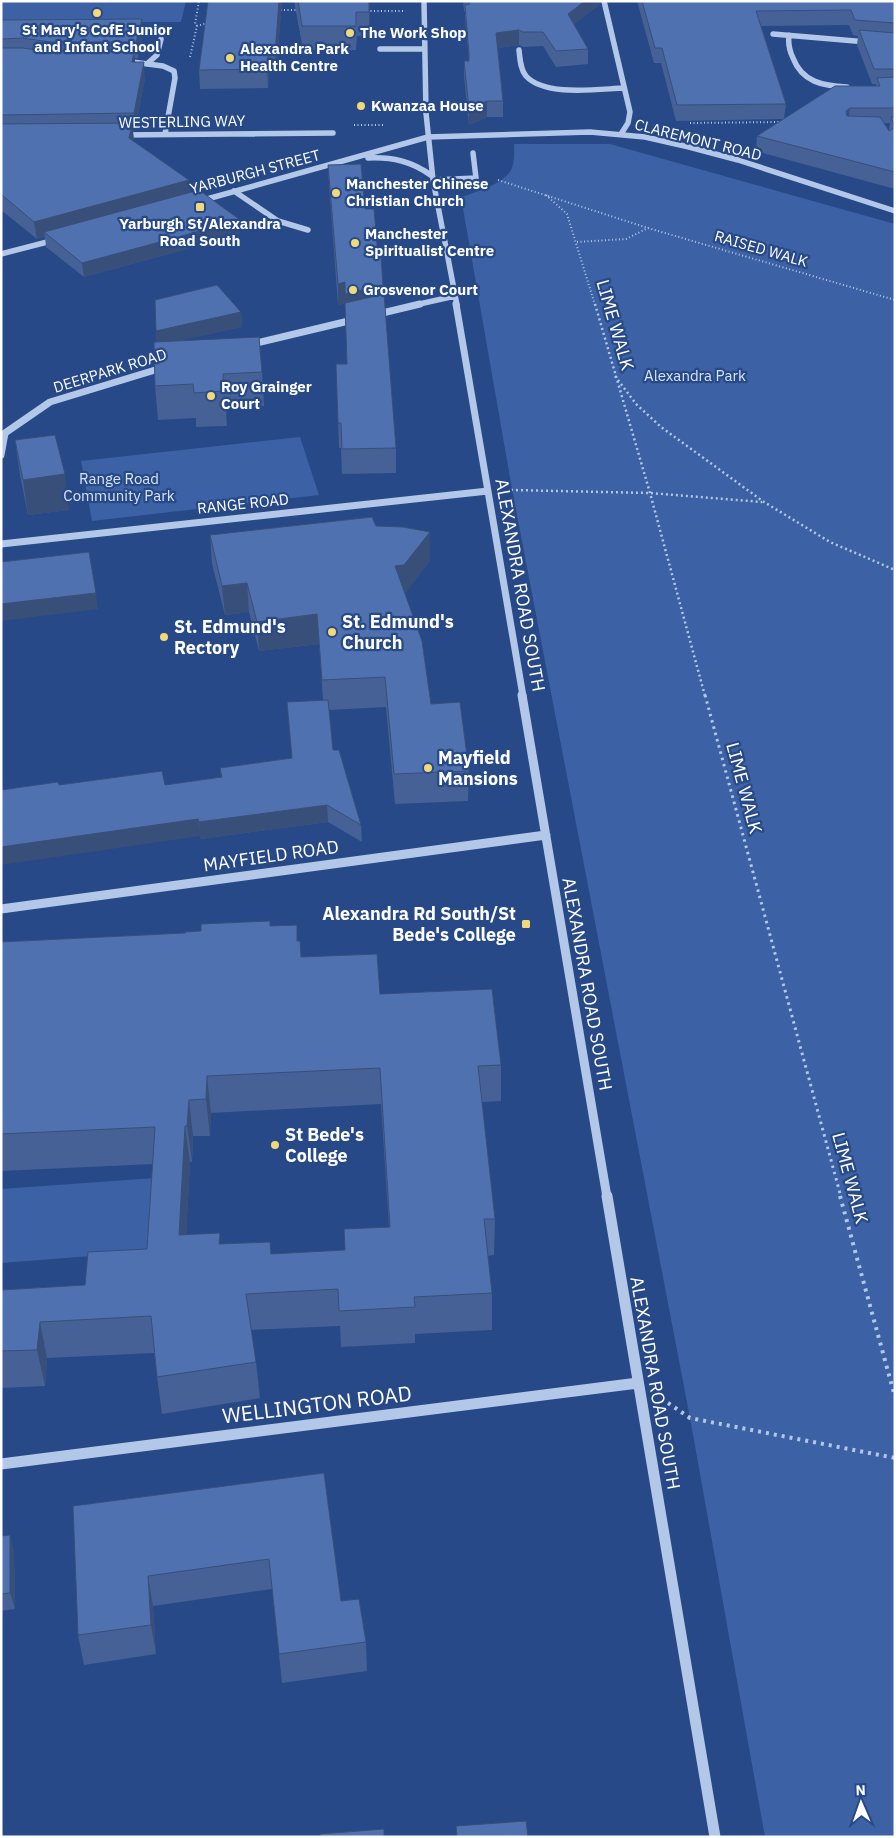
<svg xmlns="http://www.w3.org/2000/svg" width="896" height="1838" font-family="'IBM Plex Sans',sans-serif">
  <rect width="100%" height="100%" fill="#274987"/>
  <path fill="#3c61a4" d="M1 1H186L181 22H1Z
    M514 144H610L895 224V1837H765L690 1418 512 489 461 197C476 192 506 183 512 168 515 160 514 152 514 144Z
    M300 437 319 495 92 521 81 461Z
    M155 1178 156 1251 1 1263V1189Z"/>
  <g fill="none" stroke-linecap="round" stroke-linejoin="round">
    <path stroke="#b3c7e8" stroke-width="2" stroke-dasharray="1 2.5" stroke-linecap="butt" d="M277 10H299
      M367 11H404
      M197 26 195 24 199 1
      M190 57 197 26 208 23
      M690 123 782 122
      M354 125H383
      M498 180 648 228 895 300
      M546 195 567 214 595 305
      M577 242 626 239 648 228"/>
    <path stroke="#b3c7e8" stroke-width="2.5" stroke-dasharray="2 3" stroke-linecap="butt" d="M595 304 650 493 705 696
      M615 376 636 404 661 427 764 502 830 542 895 570
      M511 490 650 493 762 502"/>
    <path stroke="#b3c7e8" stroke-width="3" stroke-dasharray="2.5 4" stroke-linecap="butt" d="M705 695 841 1197"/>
    <path stroke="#b3c7e8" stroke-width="4" stroke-dasharray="3 5" stroke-linecap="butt" d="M840 1196 895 1397
      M668 1403 690 1418 895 1458"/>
    <path stroke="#b3c7e8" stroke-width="5.5" d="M424 1 426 113 433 180 457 305
      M604 1 630 112 628 123 621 134
      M773 34 867 42
      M789 35C788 43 789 50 793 58 802 82 823 86 847 87
      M380 49H424
      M519 50C520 58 520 69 526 76 545 97 598 89 624 88
      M132 62 163 66 174 71 175 78 165 134
      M148 63 157 55 161 39
      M121 135 333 133
      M368 158C392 157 412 161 432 176
      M433 180 476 178 473 153
      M234 191 278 221 308 230
      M200 201 428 137 590 132 645 137 689 147 738 160 895 211
      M1 254 55 240
      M415 305 455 296"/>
    <path stroke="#b3c7e8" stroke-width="7" d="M456 304 523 696
      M374 315 420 304
      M248 345 357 319
      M1 455 5 433 50 402 165 367
      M1 544 488 491"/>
    <path stroke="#b3c7e8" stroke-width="9" d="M522 695 607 1197
      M1 909 546 835"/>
    <path stroke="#b3c7e8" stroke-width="11" d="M607 1196 715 1837
      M1 1464 638 1383"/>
  </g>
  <path fill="#456196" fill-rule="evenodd" d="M208 1H282L276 73H269L268 88 200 89 199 70Z
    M294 1H370L369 36H357L356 50H303Z
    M463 1H600V4L574 24 588 49V64L556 67 543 46 523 47 519 45 498 48 503 101V117H487L469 125 464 76V61H469L465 19V12L464 11Z
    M637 1H895V189L756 151 757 136 783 119 676 121 661 63H654ZM849 25 853 35 858 36 857 45 872 84H876V86L784 118 786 104 761 26ZM884 123H890L889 130Z
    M142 19 143 34 138 58H135V62L145 78 135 130H133V141L190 193 239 219 240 233 183 250 84 277 46 247 45 237 37 239 1 210V20Z
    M328 165 365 209 378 256 383 294 396 448V473L342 474 341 448H339L336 364H347L345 303 338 305 329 185Z
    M241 312 242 327 181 340 262 372 264 406 226 408 227 426 196 427V418L158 420 155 386 157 342 156 331Z
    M15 440 69 510 28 515 20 475Z
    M376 526 430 532V561L405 593 431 704 469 771 468 801 395 804 386 707 329 710 333 750 361 825 362 842 328 822 200 839V836L59 785H165L221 777 220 768 292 758 323 700 319 644 259 651 249 612 225 615 212 564 210 535Z
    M270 926 298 941 301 957 380 994 501 1065V1101L482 1102 495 1219 494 1255 488 1256 492 1293V1330L415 1334V1343L341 1347 340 1326 251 1330 256 1362 260 1398 162 1414 157 1377 154 1353 47 1358 45 1386 1 1388V1290L85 1285 147 1249 153 1164 1 1171V942L185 933 201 931ZM381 1104 389 1227 345 1250 272 1254 221 1244 186 1235 190 1162H192L193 1136H210L211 1113Z
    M324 1473 341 1601 366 1642 367 1671 282 1683 272 1589 153 1606 156 1654 84 1665 78 1635 73 1506Z
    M1 1536 14 1552 15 1609 1 1611Z"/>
  <path fill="#384f7a" d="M279 1H282L276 73 275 54Z
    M369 1H370L369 36Z
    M585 1H600V4L567 29 568 14Z
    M142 19 143 34 138 58 136 42Z
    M519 30V45L496 48V33Z
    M134 52 136 68 132 62Z
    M268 55 269 73 268 88 267 69Z
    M144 62 145 78 135 130 134 113Z
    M487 101V117L469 125V109Z
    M850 108 848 123 846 111Z
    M132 123 134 139 131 155 129 138Z
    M189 180 190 197 44 232 45 237 37 239 34 222Z
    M239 219 240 233 183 250 84 277 82 263Z
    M345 282 383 285 384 307 345 303 338 305V284Z
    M241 312 242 327 157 346 156 331Z
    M223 374 226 408 227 426Z
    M65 474 69 510 28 515 23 480Z
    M430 532V561L405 594 395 566Z
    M247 583 249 612 225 615 222 586Z
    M96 593 98 609 1 621V604Z
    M317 614 319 644 259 651 257 622Z
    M327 805 328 822 200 839 199 822Z
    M198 819 200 836 1 865V847Z
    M207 1076 211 1113 210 1136 206 1099Z
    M189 1100 193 1136 192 1162 187 1126Z
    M185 1126 190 1162 184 1272 179 1235Z
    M40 1322 47 1358 45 1386 37 1350Z
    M10 1535 14 1552 15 1609 10 1593Z
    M148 1576 153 1606 156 1654 151 1625Z"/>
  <path fill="#5071af" stroke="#384f7a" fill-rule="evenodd" d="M208 1H279L275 54 268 55 267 69 199 70Z
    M298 1H369V12H356V26H302Z
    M467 1H585L568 14 588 49 556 51 543 32H523L519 30 496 33 503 101H487L469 109 464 61H469V54L465 5 470 4Z
    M642 1H895V23L855 20 851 10 756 11 786 104 677 105 662 48H655Z
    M142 19 136 42H50L23 38 1 39V20Z
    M859 30 895 33V69H874Z
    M1 48H23L50 52H134L132 62H144L134 113 1 115Z
    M895 77V108H850L846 111 847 116 880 117 889 131 895 127 891 117H895V172L757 136 835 86H880L877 78Z
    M132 123 129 138 189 180 34 222 1 194V124Z
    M361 164 365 209H374L378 256H381L383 285 345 294V282L338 284 328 165Z
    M199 190 239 219 182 236 82 263 44 232Z
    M217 285 241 312 156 331 155 300Z
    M384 294 396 448 342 449 341 423H338L336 364H347L345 303Z
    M259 337 262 372 223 374 224 391 194 393 193 384 155 386 154 342Z
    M55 435 65 474 23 480 15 440Z
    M372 517 376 526 403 527 430 532 404 565 395 566 422 641 431 704 460 702 469 771 394 774 385 677 322 680 317 614 257 622 247 583 222 586 210 535Z
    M89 552 96 593 1 604V562Z
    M328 700 333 750H339L361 825 327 805 199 822 198 819 1 847V790L58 782 59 785 162 771 165 785 222 777 220 768 292 758 287 702Z
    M270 921V926L297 925V941H300L301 957 377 954 380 994 492 989 501 1065 478 1066 495 1219H484L492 1293 414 1297 415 1307 339 1311 338 1289 246 1294 256 1362 157 1377 151 1316 40 1322 37 1350 1 1351V1290L85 1285 88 1252 147 1249 155 1127 1 1134V942L185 933V932L201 931V924ZM380 1068 390 1227 344 1229 345 1250 271 1254 270 1242 219 1244 220 1233 179 1235 185 1126H187L189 1100 206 1099 207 1076Z
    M324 1473 341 1601 359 1599 366 1642 279 1654 269 1559 148 1576 151 1625 78 1635 73 1506Z
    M10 1535V1593L1 1594V1536Z
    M526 1821 528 1837H457L456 1826Z
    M384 1829V1837H320V1834Z"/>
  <g fill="#f1d979" stroke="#274987" stroke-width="2">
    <circle cx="97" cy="13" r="5"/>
    <circle cx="350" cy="33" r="5"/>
    <circle cx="230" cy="58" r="5"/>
    <circle cx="361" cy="106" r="5"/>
    <circle cx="336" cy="193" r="5"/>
    <rect x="195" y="202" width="10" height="10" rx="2.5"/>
    <circle cx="355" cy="243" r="5"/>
    <circle cx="353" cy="290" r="5"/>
    <circle cx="211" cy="396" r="5"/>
    <circle cx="332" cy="632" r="5"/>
    <circle cx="164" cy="637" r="5"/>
    <circle cx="428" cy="768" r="5"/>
    <rect x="521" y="919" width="10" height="10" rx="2.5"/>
    <circle cx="275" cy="1145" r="5"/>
  </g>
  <g text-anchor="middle" stroke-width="4.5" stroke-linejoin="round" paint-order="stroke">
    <g font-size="15" font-weight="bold" fill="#fff" stroke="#274987" text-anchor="start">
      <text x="97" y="35" text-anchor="middle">St Mary's CofE Junior<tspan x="97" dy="17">and Infant School</tspan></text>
      <text x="360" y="38">The Work Shop</text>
      <text x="240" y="54">Alexandra Park<tspan x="240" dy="17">Health Centre</tspan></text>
      <text x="371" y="111">Kwanzaa House</text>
      <text x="346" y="189">Manchester Chinese<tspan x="346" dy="17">Christian Church</tspan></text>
      <text x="200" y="229" text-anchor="middle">Yarburgh St/Alexandra<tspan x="200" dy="17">Road South</tspan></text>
      <text x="365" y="239">Manchester<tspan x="365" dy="17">Spiritualist Centre</tspan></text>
      <text x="363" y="295">Grosvenor Court</text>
      <text x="221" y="392">Roy Grainger<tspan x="221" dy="17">Court</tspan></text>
    </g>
    <g font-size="15" fill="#fff" stroke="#274987">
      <text transform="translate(182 122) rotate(-1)" y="5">WESTERLING WAY</text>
      <text transform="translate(698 140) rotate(14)" y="5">CLAREMONT ROAD</text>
      <text transform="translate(255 172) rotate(-15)" y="5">YARBURGH STREET</text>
      <text transform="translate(761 249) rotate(16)" y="5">RAISED WALK</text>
      <text transform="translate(110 371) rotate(-17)" y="5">DEERPARK ROAD</text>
      <text transform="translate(243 504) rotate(-6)" y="5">RANGE ROAD</text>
    </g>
    <g font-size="15" fill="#d7e3f7" stroke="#274987">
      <text x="695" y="381">Alexandra Park</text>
      <text x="119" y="484">Range Road<tspan x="119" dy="17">Community Park</tspan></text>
    </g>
    <g font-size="18" fill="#fff" stroke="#274987">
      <text transform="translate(615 325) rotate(74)" y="6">LIME WALK</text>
      <text transform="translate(520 585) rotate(80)" y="6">ALEXANDRA ROAD SOUTH</text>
      <text transform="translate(744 788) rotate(75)" y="6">LIME WALK</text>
      <text transform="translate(271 856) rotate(-8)" y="6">MAYFIELD ROAD</text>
      <text transform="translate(587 984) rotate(80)" y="6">ALEXANDRA ROAD SOUTH</text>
      <text transform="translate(850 1178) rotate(75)" y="6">LIME WALK</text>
      <text transform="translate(655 1383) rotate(80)" y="6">ALEXANDRA ROAD SOUTH</text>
    </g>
    <g font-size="18" font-weight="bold" fill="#fff" stroke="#274987" text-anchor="start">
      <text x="342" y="628">St. Edmund's<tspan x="342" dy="21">Church</tspan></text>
      <text x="174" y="633">St. Edmund's<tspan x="174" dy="21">Rectory</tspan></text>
      <text x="438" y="764">Mayfield<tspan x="438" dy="21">Mansions</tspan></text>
      <text x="516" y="920" text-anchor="end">Alexandra Rd South/St<tspan x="516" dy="21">Bede's College</tspan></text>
      <text x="285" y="1141">St Bede's<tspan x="285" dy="21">College</tspan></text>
    </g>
    <g font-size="21" fill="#fff" stroke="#274987">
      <text transform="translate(317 1405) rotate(-7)" y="7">WELLINGTON ROAD</text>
    </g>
  </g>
  <rect width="896" height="1838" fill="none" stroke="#ffffff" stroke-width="5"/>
  <g transform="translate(861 1803) rotate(358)" stroke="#274987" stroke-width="4" paint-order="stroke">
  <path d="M0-4L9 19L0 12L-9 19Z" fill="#ffffff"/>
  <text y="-8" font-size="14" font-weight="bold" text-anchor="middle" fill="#ffffff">N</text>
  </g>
</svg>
